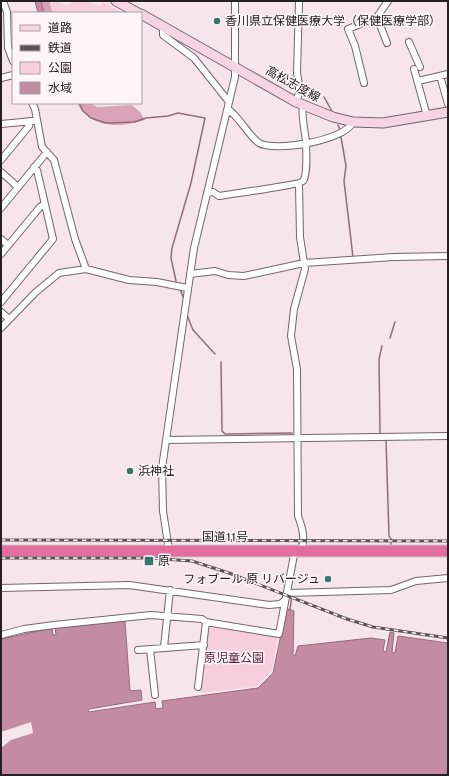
<svg xmlns="http://www.w3.org/2000/svg" width="449" height="776" font-family="'Public Sans','Noto Sans JP',sans-serif">
  <rect width="100%" height="100%" fill="#f6e6eb"/>
  <path fill="#f7cfdc" d="M55 1 67 5 73 1H87L100 6 103 2 123 13H53L50 5Z
    M208 625 278 636 272 670 258 686 201 693Z"/>
  <path fill="#dba3b7" d="M41 1H51L50 5 53 13H44Z
    M77 103H90L97 107 132 105 140 112 145 120C121 128 90 129 77 103Z"/>
  <path fill="#c38ca0" stroke="#946c7a" d="M35 1H41L44 13H38Z
    M289 609 294 611 293 655 295 656 298 646 371 638 385 640 383 651 386 652 390 632 394 633 392 652 394 653H395L398 636 448 643V775H1V639L52 628 53 635H56L55 628 125 621 130 691 141 690 142 700 89 709 88 711 89 712 155 702 156 709 163 708 162 701 258 688 273 673 286 610Z"/>
  <path fill="#f6e6eb" d="M31 722 33 733 11 740 1 748V732Z"/>
  <g fill="none" stroke-linecap="round" stroke-linejoin="round">
    <path stroke="#946c7a" stroke-width="1.5" d="M324 97 333 113
      M79 103 83 111 91 118 106 123 134 122 146 118 168 116 178 113 205 118 191 183 172 248 171 258 176 281
      M338 125 340 130
      M341 137 346 166 344 181 353 257
      M180 289 183 297
      M187 315 193 330 215 354
      M390 338 395 322
      M221 362 222 431 225 434 292 433
      M380 433 379 359 382 346
      M386 440 389 536 391 539V546
      M299 545 300 536
      M290 610 292 594"/>
    <g stroke="#73666a" stroke-width="8">
      <path id="street" d="M3 1 7 12 8 48 13 61
        M377 17 387 43
        M163 26V35L194 58 229 102
        M409 42 420 67
        M414 69 427 116
        M440 76 448 104
        M1 78 13 75
        M418 81 448 74
        M364 83 355 46 348 29 377 17 388 1
        M296 102 300 90 297 73 299 1
        M32 103 35 109 42 147 54 160 75 239 86 269
        M228 109C240 118 249 136 259 143 274 152 345 141 353 122
        M1 124 33 121
        M1 160 29 126 30 121
        M1 172 18 187
        M207 193 213 192 219 196C229 194 300 185 303 181 308 175 306 150 306 142 305 131 301 116 303 105
        M1 208 47 152
        M1 239 8 245
        M1 254 40 207 45 204
        M190 274 215 271 228 275 244 276 304 263 394 257 448 256
        M1 302 53 239 37 170 34 167
        M1 312 9 319
        M1 328 36 292 59 273 86 269 129 280 157 282 187 288
        M166 440 448 436
        M169 550 163 511 162 468 194 248 235 77V1
        M1 588 129 585 269 605 280 604 285 600
        M288 593 391 590 416 581 448 578
        M1 635 24 629 54 625 151 615 202 619 206 622 279 634 294 555 296 551 302 547C305 536 302 527 298 516L297 369 291 336 294 309 305 269 300 237 299 185
        M164 647 170 590
        M150 649 155 695
        M138 650 204 645
        M198 687 206 622"/>
    </g>
    <g stroke="#73666a" stroke-width="11">
      <path id="secondary" d="M116 1 138 13
        M141 14 296 102 333 117 353 122 383 123 448 112"/>
    </g>
    <g stroke="#cbc9ca" stroke-width="13">
      <path id="highway" d="M1 551H448"/>
    </g>
    <use href="#street" stroke="#fff" stroke-width="6"/>
    <use href="#secondary" stroke="#f6d4e2" stroke-width="9"/>
    <use href="#highway" stroke="#e26e9e" stroke-width="11"/>
    <g stroke="#5c5456" stroke-width="3">
      <path id="rail" d="M1 540 448 541
        M1 558H149L192 561 229 573 347 619 373 627 448 638"/>
    </g>
    <use href="#rail" stroke="#fff5f8" stroke-width="1.5" stroke-dasharray="4.5" stroke-linecap="butt"/>
  </g>
  <g fill="#347667" stroke="#fff5f8" stroke-width="1.5">
    <circle cx="217" cy="21" r="4"/>
    <circle cx="130" cy="471" r="4"/>
    <rect x="144" y="556" width="10" height="10" rx="2"/>
    <circle cx="328" cy="579" r="4"/>
  </g>
  <g text-anchor="middle" stroke-width="3" stroke-linejoin="round" paint-order="stroke">
    <g font-size="12" fill="#252021" stroke="#fff5f8" text-anchor="start">
      <text x="225" y="25">香川県立保健医療大学（保健医療学部）</text>
      <text x="138" y="475">浜神社</text>
      <text x="158" y="565">原</text>
      <text x="320" y="583" text-anchor="end">フォブール 原 リバージュ</text>
    </g>
    <g font-size="12" fill="#252021" stroke="#fff5f8">
      <text transform="translate(293 84) rotate(29)" y="4">高松志度線</text>
      <text x="225" y="541">国道11号</text>
    </g>
    <g font-size="12" fill="#5c1b39" stroke="#fff5f8">
      <text x="234" y="662">原児童公園</text>
    </g>
  </g>
  <rect width="449" height="776" fill="none" stroke="#252021" stroke-width="4"/>
  <rect x="12" y="12" width="130" height="92" fill="#fff5f8" stroke="#a8a0a2"/>
  <rect x="20" y="25" width="20" height="6" fill="#f6d4e2" stroke="#a8a0a2"/>
  <text x="48" y="32" font-size="12" fill="#252021">道路</text>
  <rect x="20" y="45" width="20" height="6" fill="#5c5456" stroke="#a8a0a2"/>
  <text x="48" y="52" font-size="12" fill="#252021">鉄道</text>
  <rect x="20" y="62" width="20" height="12" fill="#f7cfdc" stroke="#a8a0a2"/>
  <text x="48" y="72" font-size="12" fill="#252021">公園</text>
  <rect x="20" y="82" width="20" height="12" fill="#c38ca0" stroke="#a8a0a2"/>
  <text x="48" y="92" font-size="12" fill="#252021">水域</text>
</svg>
